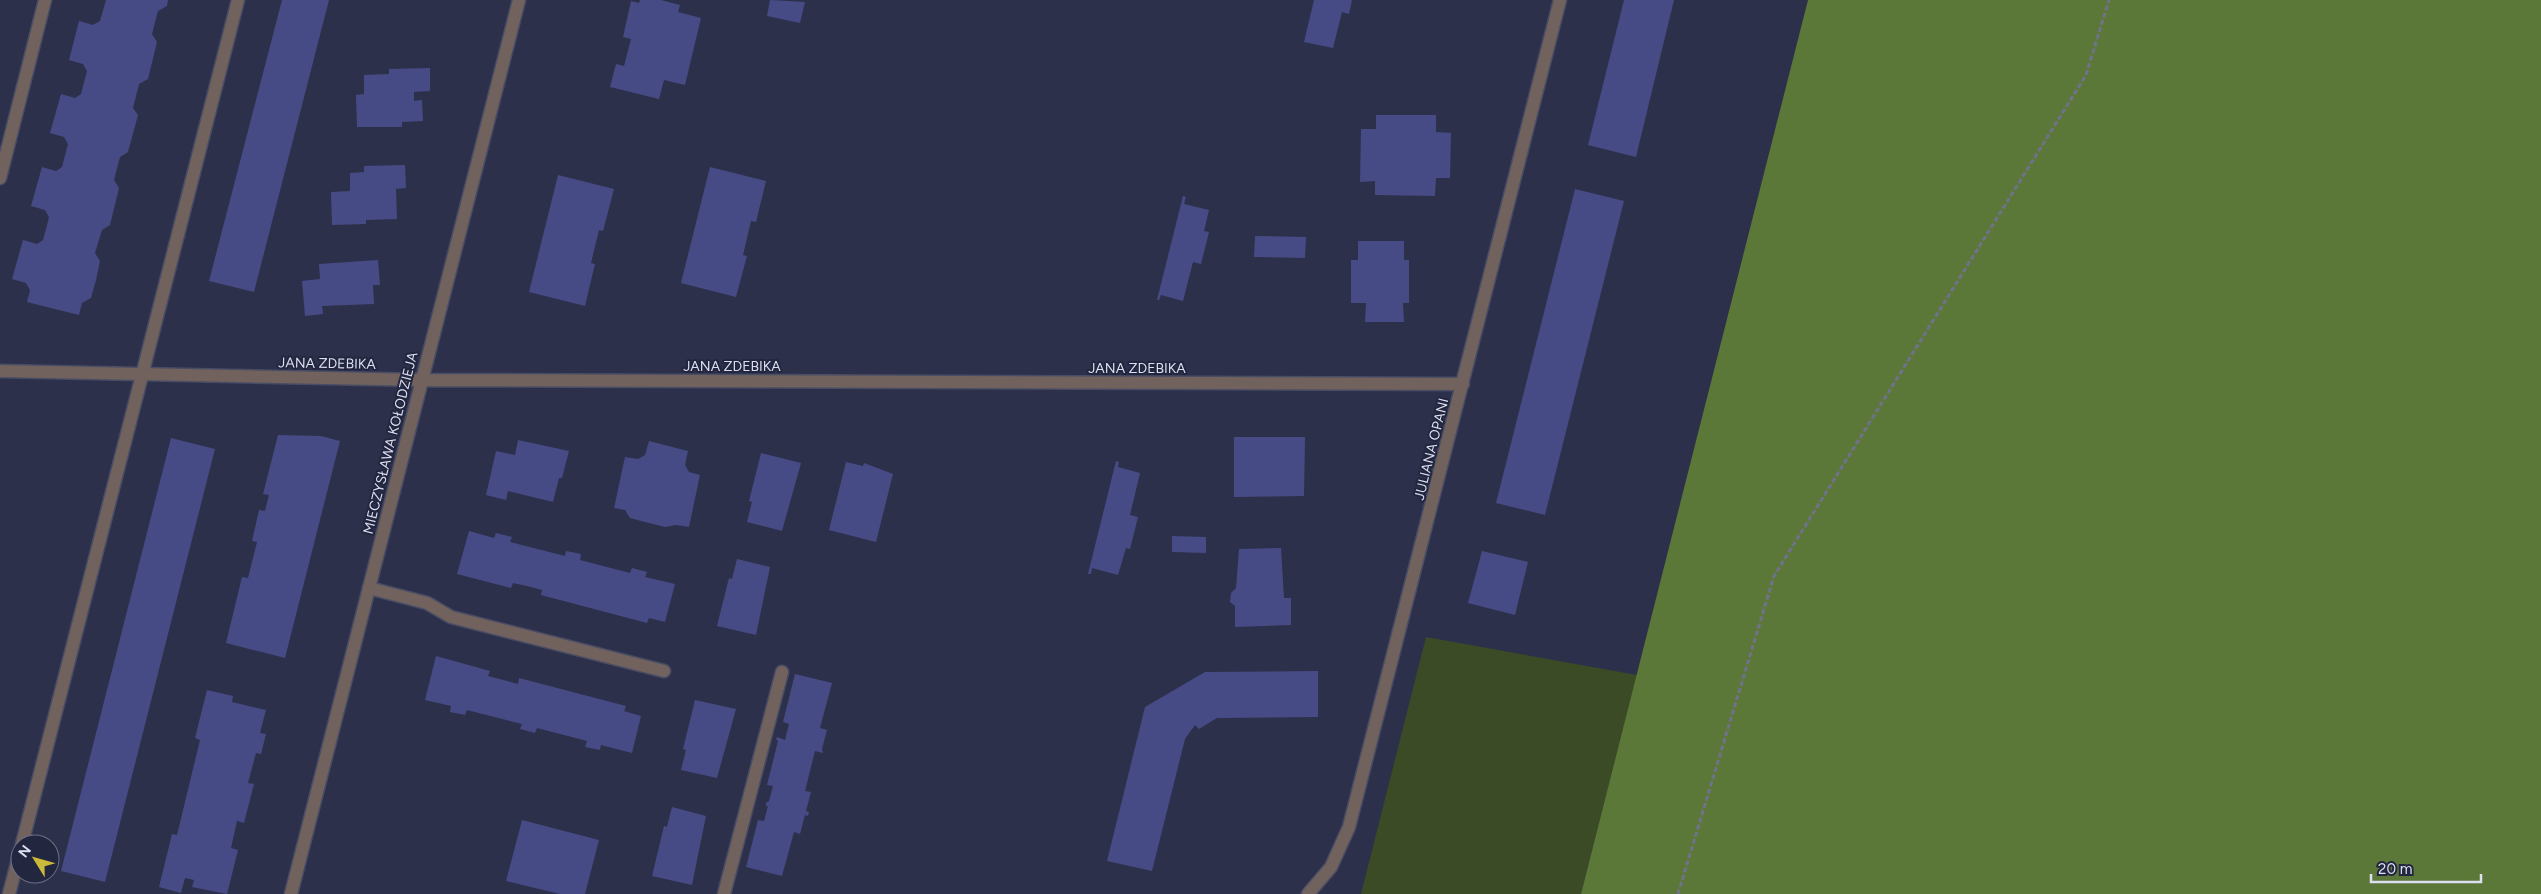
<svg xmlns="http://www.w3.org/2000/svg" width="2541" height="894" font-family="Figtree,sans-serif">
  <rect width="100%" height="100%" fill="#2d304a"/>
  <path fill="#3a4b26" d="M1426 637 1637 675 1581 894H1361Z"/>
  <path fill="#5c7839" d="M1808 0H2541V894H1581Z"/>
  <path fill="#464b85" d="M106 0H168L167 6 158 11 152 34 157 42 148 79 139 84 133 108 138 115 128 152 120 157 114 180 119 188 110 225 102 230 95 253 100 261 96 280 91 298 82 303 79 315 27 302 30 290 26 283 12 279 23 240 37 244 43 240 46 229 49 217 45 210 31 206 42 167 56 171 62 167 68 144 64 137 50 133 61 94 75 98 81 94 87 71 83 64 69 60 79 21 93 25 100 21Z
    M282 0H329L254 292 209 281Z
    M640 0H661L680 5 678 12 701 18 685 85 664 80 659 99 610 87 616 64 624 66 631 39 623 37 631 1 639 3Z
    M770 0 805 2 800 23 767 16Z
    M1314 0H1352L1349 14 1342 12 1333 48 1304 42Z
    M1624 0H1674L1636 157 1588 145Z
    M430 68V91L414 92V101L422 100 423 121 402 122V127H357L356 95 364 94V75L389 74V69Z
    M1376 115H1436V132L1451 133 1450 178H1436L1435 196 1375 195V181L1360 182 1361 129H1376Z
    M405 165 406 188 396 189 397 219 366 220V224L332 225 331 192 350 191V173L364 172V166Z
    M710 167 766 181 756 222 751 221 743 255 747 256 736 297 681 283Z
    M558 175 614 189 603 231 599 230 591 263 595 264 585 306 529 292Z
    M1575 189 1624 201 1545 515 1496 503Z
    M1183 196 1186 197 1184 204 1209 210 1204 231 1209 232 1201 264 1193 262 1183 301 1161 295 1159 300H1157Z
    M1255 236 1306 237 1305 258 1254 257Z
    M1358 241H1404V260H1409V303H1403L1404 322H1365L1366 303H1351V260H1358Z
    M378 260 380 285H373L374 304 322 306 323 314 305 316 302 281 320 279 319 264Z
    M278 435 321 436 340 441 285 658 226 643 242 577 248 578 257 542 252 541 259 510 265 511 269 495 263 494Z
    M1234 437H1305L1304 496 1234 497Z
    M171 438 215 449 105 882 61 871Z
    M518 440 569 451 562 478H559L553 502 508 491 506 500 486 495 496 451 515 455Z
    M649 441 688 451 685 465 689 472 700 475 689 527 676 525 665 527 649 523 630 518 625 510 614 508 625 457 638 459 645 455Z
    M761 453 801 463 782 531 747 522 752 502 749 501Z
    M1116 461 1119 462 1118 467 1140 473 1130 515 1138 517 1130 549 1126 548 1118 575 1092 568 1091 574H1088Z
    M846 462 863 466 864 463 893 474 876 542 829 530Z
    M469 531 494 538 496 533 512 537 510 542 565 556 566 551 581 554 580 560 630 573 632 568 647 572 645 577 675 584 665 622 649 618 647 623 541 595 542 590 527 586 513 583 511 588 457 574Z
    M1172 536 1206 537V553L1172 552Z
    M1281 548 1284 598H1291V625L1235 627V606L1230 602 1231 593 1236 588 1239 549Z
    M1482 551 1528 562 1515 615 1468 603Z
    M737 559 770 567 756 635 717 626 729 578 732 579Z
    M436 656 490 671 488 676 518 684 519 678 626 706 624 711 641 716 632 753 601 745 600 750 585 747 587 741 537 728 535 733 520 729 522 724 467 710 465 715 450 712 451 706 425 700Z
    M1318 671V717L1217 718 1199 729 1195 725 1185 739 1152 871 1107 861 1145 707 1205 672Z
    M795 674 832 683 820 728 827 730 822 749 823 753 815 751 805 791 811 792 806 811 809 812 808 816 805 815 800 834 794 832 782 876 746 867 758 820 764 821 768 806H766V803L769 801 773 786 767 785 778 741 776 739 777 737 785 740 789 724 783 722Z
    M207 690 233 696 232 702 266 710 260 733 266 734 261 754 256 753 248 783 254 784 244 823 237 821 231 848 238 850 227 894 192 887 194 880 185 878 181 893 159 887 172 834 177 835 200 740 195 738Z
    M695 700 736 709 717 778 681 770 686 750 683 749Z
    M672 807 706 816 692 885 652 876 664 826 667 827Z
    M522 820 599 840 585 894H560L506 881Z"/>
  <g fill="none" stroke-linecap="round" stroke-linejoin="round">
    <g stroke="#494c65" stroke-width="15">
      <path id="service" d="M0 178 45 0
        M369 588 427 603 451 617 664 671
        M22 844 238 0
        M9 894 20 852
        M724 894 782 672"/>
    </g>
    <g stroke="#494c65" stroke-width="15">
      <path id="minor" d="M0 371 422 380 1463 384
        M291 894 519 0
        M1308 894 1331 867 1349 827 1560 0"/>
    </g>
    <path stroke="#6f7289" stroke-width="3" stroke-dasharray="5 2.5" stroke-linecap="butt" d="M1678 894 1774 576 2086 75 2109 0"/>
    <use href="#service" stroke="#71625d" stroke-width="12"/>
    <use href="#minor" stroke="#71625d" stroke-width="12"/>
  </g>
  <g text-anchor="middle" stroke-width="4" stroke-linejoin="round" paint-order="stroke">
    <g font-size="14" fill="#dcdff0" stroke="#23263f">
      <text transform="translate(327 363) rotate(1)" y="5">JANA ZDEBIKA</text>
      <text x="732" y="371">JANA ZDEBIKA</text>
      <text x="1137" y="373">JANA ZDEBIKA</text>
      <text transform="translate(390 443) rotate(-76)" y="5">MIECZYSŁAWA KOŁODZIEJA</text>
      <text transform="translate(1431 449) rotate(-76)" y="5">JULIANA OPANI</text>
    </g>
  </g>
  <g transform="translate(35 859) rotate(307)"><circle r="24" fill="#23263f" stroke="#6d7086"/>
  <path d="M0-4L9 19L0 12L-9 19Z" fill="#cbba39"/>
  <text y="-8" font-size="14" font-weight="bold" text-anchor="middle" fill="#dcdff0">N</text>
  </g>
  <path d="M2371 874v8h110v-8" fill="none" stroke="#dcdff0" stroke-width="2.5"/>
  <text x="2378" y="874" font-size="15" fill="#dcdff0" stroke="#23263f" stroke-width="4" paint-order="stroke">20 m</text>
</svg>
